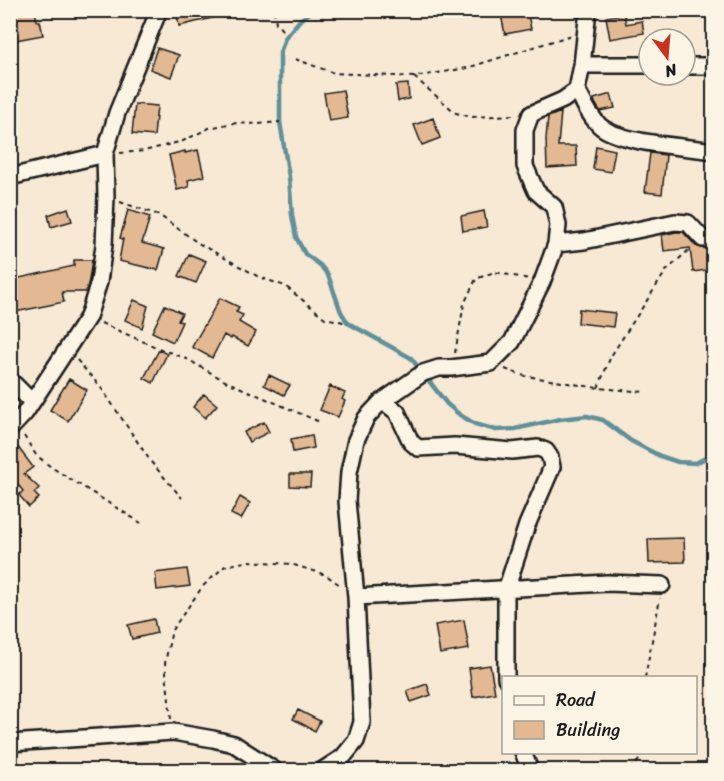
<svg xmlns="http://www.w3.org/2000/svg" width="724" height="781" font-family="Sriracha,sans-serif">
  <rect width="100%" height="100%" fill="#f7e9d4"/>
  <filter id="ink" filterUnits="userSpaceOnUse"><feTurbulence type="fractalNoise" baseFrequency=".0167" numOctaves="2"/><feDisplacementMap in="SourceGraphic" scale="12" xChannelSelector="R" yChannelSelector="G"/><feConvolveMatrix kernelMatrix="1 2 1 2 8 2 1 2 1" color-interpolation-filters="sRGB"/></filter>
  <g filter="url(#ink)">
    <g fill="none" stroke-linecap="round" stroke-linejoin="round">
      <path stroke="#619099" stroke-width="4.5" d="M314 10 300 20 285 38 280 53V122L289 177 292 215 296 237 305 254 320 265 328 275 341 312 348 323 411 358 447 404 460 415 475 424 496 430 515 429 560 419 587 416 603 420 631 441 660 456 678 462 696 463 707 457 714 449"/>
    </g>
    <path fill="#e2b992" stroke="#1c1c1c" stroke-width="1.5" d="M10 10H35L37 21H40L43 35 10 41Z
      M176 10H224L225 15 179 26Z
      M500 10H527L531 29 505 34Z
      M624 14 626 24 642 21 644 33 610 39 606 17Z
      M157 48 179 55 171 77 150 69Z
      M408 84 409 99 398 101 396 85Z
      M343 90 348 118 329 121 324 93Z
      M611 94 615 108 600 111 595 103 594 99Z
      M135 104 157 106 154 136 132 134Z
      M561 112 558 146H576L577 166 547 168 546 139 548 117Z
      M433 118 440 138 422 145 414 125Z
      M596 146 615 150 611 172 593 169Z
      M198 150 204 176 188 180 189 187 177 190 169 155 185 151V153Z
      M650 153 666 155 662 194 645 192Z
      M68 208 72 221 51 227 48 215Z
      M128 210 150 217 142 243 164 249 158 270 119 261 123 239 120 238Z
      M484 211 487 227 463 231 461 216Z
      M676 232H683L696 246 701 248H706L712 243 711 250 714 249V269L693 272 690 248 664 251 662 235Z
      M189 254 206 261 196 283 179 276Z
      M74 260H92L89 280 86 292H62L64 302 10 313V280L74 266Z
      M220 298 239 307 236 312 243 315 239 322 256 332 248 346 232 337 231 339 224 335 212 358 192 347Z
      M134 300 148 306 142 328 125 320Z
      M165 305 182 313 178 321 182 322 173 342 152 332Z
      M579 309 615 313 613 327 578 323Z
      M159 350 167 354 153 383 144 378Z
      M269 375 290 385 284 395 264 385Z
      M69 379 87 390 68 421 50 410Z
      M330 386 345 393 342 399 345 401 338 417 320 410Z
      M204 394 217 405 205 418 193 407Z
      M264 422 269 432 249 442 244 432Z
      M312 435 314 448 293 452 291 439Z
      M17 446 33 467 24 474 39 488 34 493 39 498 29 507 19 495 23 491 10 475V451Z
      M290 474H311L310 487 290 486Z
      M240 497 250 503 241 519 231 514Z
      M684 538 685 562 649 563 648 539Z
      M187 569 190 586 157 590 155 573Z
      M154 619 157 633 132 639 128 625Z
      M464 620 469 649 440 654 435 625Z
      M490 665 495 693 473 697 469 668Z
      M427 684 431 695 411 702 407 691Z
      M298 710 320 721 315 731 293 719Z"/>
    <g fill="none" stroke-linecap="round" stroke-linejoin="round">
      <g stroke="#1c1c1c" stroke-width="20">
        <path id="minor" d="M582 65H649
          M685 66H714
          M577 90C583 102 589 115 599 125 617 143 687 147 714 151
          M10 177 105 154
          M556 244 584 241 675 222 688 223 703 239
          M10 380 32 402
          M380 403 388 405 397 412 411 442 418 448 455 446 512 451 538 448 546 451 550 457 552 467 527 525 506 590V678
          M10 429 25 413 88 317 99 282 104 245 106 197 105 154 117 113 159 10
          M356 597 607 583 662 585
          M10 743 173 732 213 739 234 744 274 770
          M523 752 530 770
          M323 770 343 757 356 741 362 722 356 597 347 501 349 472 356 440 366 418 380 403 423 373 439 368H451L491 363 512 342 542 282 556 244 558 225 554 207 536 191 525 166V130L531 114 563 100 577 90 582 65 588 10"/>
      </g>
      <path stroke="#1c1c1c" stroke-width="2" stroke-dasharray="4.5 4.5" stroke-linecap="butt" d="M274 10 276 23 283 31
        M295 59 334 73 414 77 467 68 572 35
        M414 77 456 113 471 117 515 115
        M120 153 144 151 183 141 209 128 233 123 258 124 280 122
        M120 202 159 215 198 243 259 277 285 286 325 318 348 323
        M101 323 158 348 187 359 225 381 322 423
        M455 353 464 304 476 279 494 272 529 279
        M77 360 102 389 151 462 182 498
        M505 369 521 375 598 388 645 392
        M598 388 611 356 666 271 692 247
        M24 436 36 455 51 467 141 523
        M645 678 660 598
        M171 719 165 663 172 630 203 586 225 566 249 561 291 564 326 575 340 585
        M630 770 640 759 642 752"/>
      <use href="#minor" stroke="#fcf5e5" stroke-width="15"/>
    </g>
  </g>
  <rect width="724" height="781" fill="none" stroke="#fcf5e5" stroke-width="36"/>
  <rect x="18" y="18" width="688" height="745" fill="none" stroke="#1c1c1c" stroke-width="2" filter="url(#ink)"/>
  <rect x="502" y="676" width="195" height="78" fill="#fcf5e5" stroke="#a29e95" stroke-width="1.5"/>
  <rect x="514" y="696" width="30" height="9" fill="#fcf5e5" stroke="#a29e95" stroke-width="1.5"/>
  <text x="556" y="706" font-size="18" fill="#1c1c1c">Road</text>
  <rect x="514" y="721" width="30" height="18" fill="#e2b992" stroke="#a29e95" stroke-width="1.5"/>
  <text x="556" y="736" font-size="18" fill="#1c1c1c">Building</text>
  <g transform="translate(667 57) rotate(164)"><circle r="28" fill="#fcf5e5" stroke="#a29e95" stroke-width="1.5"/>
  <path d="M0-4.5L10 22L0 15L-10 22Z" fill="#c8321e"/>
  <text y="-9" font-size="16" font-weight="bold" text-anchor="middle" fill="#1c1c1c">N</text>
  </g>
</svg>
